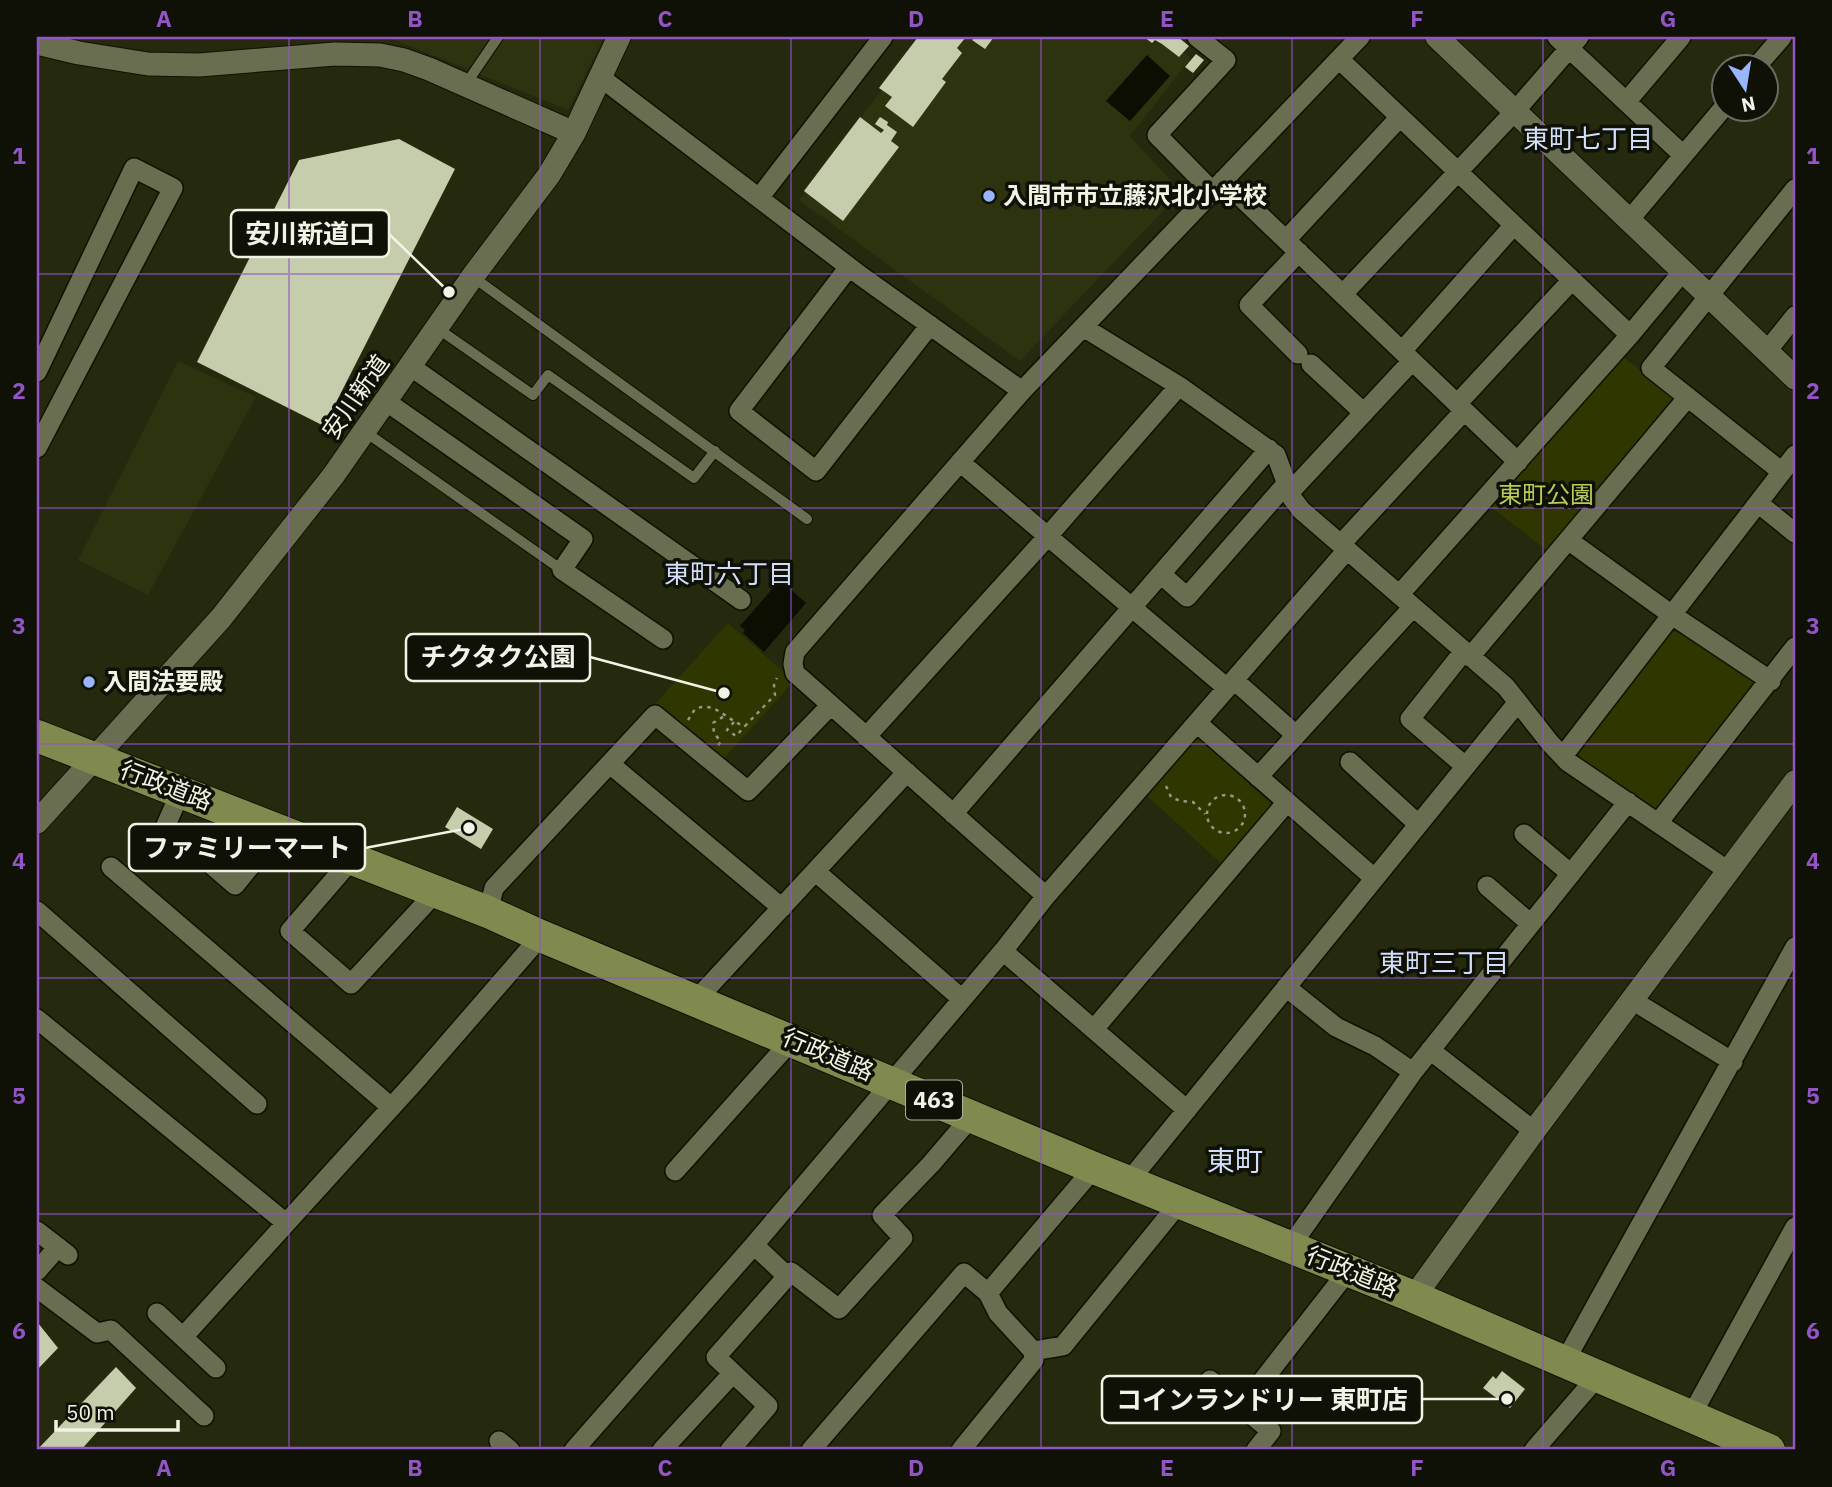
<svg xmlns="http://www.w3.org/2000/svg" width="1832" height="1487" font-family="'IBM Plex Sans','Noto Sans JP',sans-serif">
  <rect width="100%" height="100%" fill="#25290e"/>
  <path fill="#2d320f" d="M380 37H604L568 110 390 38Z
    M921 37H1162L1191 58 1130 136 1181 192 1020 361 799 200Z
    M178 361 256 397 148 595 78 560Z"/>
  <path fill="#303600" d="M1621 355 1676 399 1548 551 1487 504Z
    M728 623 794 681 720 763 654 705Z
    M1676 631 1753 679 1755 687 1658 809 1651 811 1575 759 1573 751 1667 633Z
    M1200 739 1269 802 1271 811 1223 865 1144 793 1190 741Z"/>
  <path fill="#0b0e00" d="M1147 55 1170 76 1130 121 1106 101Z
    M780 580 806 603 764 652 743 633 745 630 740 626Z"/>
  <path fill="#c6cdac" d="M918 37H966L957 48 962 53 942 79 946 82 913 127 885 106 892 97 879 88Z
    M975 37H994L985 49 972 40Z
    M1144 37H1178L1189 46 1179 57 1162 44 1155 40 1152 43Z
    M1196 54 1204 60 1193 73 1185 67Z
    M860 117 881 133 884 130 875 124 880 117 888 122 887 125 897 132 891 141 899 147 843 221 804 191Z
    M399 139 455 169 324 426 197 362 299 160Z
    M457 807 493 829 481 849 445 827Z
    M38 1323 58 1348 37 1370V1324Z
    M116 1367 136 1388 81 1450H37Z
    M1502 1371 1525 1389 1510 1408 1483 1388 1493 1376 1496 1379Z"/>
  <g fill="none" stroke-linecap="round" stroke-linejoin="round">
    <g stroke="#0f1200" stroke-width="12">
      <path id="service" d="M466 84 498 37
        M473 277 807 519
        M437 328 533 395 548 375 694 478 715 451
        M364 431 562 570"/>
    </g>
    <g stroke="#0f1200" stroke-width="22">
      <path id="minor" d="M1197 37 1226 60 1157 135 1212 191
        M1557 37 1683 155
        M1339 59 1630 335
        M1757 66 1782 37
        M600 77 861 276 1022 391
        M1626 102 1681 37
        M1223 180 1518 462
        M759 198 883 37
        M1630 219 1724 107
        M1286 240 1400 117
        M849 267 739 411 816 471 930 325
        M1343 294 1516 110 1579 37
        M1083 327 1179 386 1276 455 1292 498 1301 510 1506 687 1550 743 1568 762 1727 870
        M1402 351 1514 225
        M1767 351 1795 316
        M1298 354 1249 305 1299 252
        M1311 364 1364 413
        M410 366 741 600
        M37 372 134 168 173 188 37 448
        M384 400 583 539 562 570 663 639
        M1457 404 1572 280
        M960 462 1227 688
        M1782 472 1651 368 1795 189
        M1290 492 1412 361
        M1758 503 1795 533
        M1568 540 1672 615 1771 681
        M1341 544 1464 411
        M1162 575 1187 597 1287 483
        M1399 595 1630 335 1684 270
        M1464 651 1410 719 1465 766
        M1470 657 1688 397
        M1234 680 1296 735
        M1197 723 1374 878
        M866 737 1048 536 1179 386
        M1563 756 1795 455
        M1350 762 1418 824
        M610 764 782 908
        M1258 777 1413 607
        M181 791 166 825 235 885 280 830
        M953 814 1269 449
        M1658 823 1795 647
        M1524 834 1571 874
        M352 859 290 931 351 984 436 892
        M111 867 391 1107
        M816 872 962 999
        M1487 886 1531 924
        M1046 896 795 673 793 664 795 652 1022 391 1360 37
        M37 911 257 1104
        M488 912 494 888 655 715 748 791 831 705
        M1003 951 1187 1110
        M1286 987 1336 1027 1375 1046 1413 1072
        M696 1000 907 772
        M1632 1000 1733 1062
        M37 1019 286 1223
        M1094 1029 1287 802
        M1430 1050 1534 1131
        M675 1171 792 1040
        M1129 1181 1518 702
        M37 1231 68 1255
        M754 1245 787 1276
        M1290 1247 1413 1072 1628 802
        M37 1271 58 1247
        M37 1288 97 1333 111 1330 204 1416
        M157 1313 216 1368
        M183 1337 417 1079 541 936
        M1033 1351 1063 1346 1180 1202
        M1565 1361 1795 947
        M1210 1380 1271 1431 1256 1450
        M1242 1407 1348 1271
        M1691 1416 1795 1227
        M499 1441 510 1450
        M574 1450 754 1245 1003 951 1046 896 1347 550
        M662 1450 733 1373
        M730 1450 768 1406 716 1357 791 1272 839 1309 903 1238 882 1215 931 1164 972 1116
        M811 1450 964 1273 988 1293
        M961 1450 1034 1360 1033 1351 998 1313 988 1293 1094 1168
        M1534 1450 1598 1376"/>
    </g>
    <g stroke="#0f1200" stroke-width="25">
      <path id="tertiary" d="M1437 37 1795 378
        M37 43 79 53 148 64 199 65 335 54 380 55 404 60 429 69 574 133
        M37 822 221 618 333 476 473 276 549 175 574 133 619 37
        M1414 1297 1534 1131 1795 782"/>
    </g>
    <g stroke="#0f1200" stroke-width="34">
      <path id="trunk" d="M37 736 488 912 541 936 1094 1168 1414 1297 1769 1450"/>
    </g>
    <path stroke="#959883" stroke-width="2.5" stroke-dasharray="3.5 5" stroke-linecap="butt" d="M688 720 695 709C715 700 728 722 745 726L775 695 774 685 777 678
      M734 722 727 730 736 736 745 726
      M718 745 721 742 714 733 713 723 726 715
      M1166 786 1171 797 1180 801 1193 802 1205 814
      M1207 814a19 19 0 1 1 38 0a19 19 0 1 1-38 0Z"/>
    <use href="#service" stroke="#696e50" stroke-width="10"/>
    <use href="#minor" stroke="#696e50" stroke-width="19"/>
    <use href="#tertiary" stroke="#696e50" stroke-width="23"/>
    <use href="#trunk" stroke="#80894e" stroke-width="32"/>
  </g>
  <path fill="none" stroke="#9354c6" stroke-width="2" stroke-opacity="0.55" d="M289 37V1450M540 37V1450M791 37V1450M1041 37V1450M1292 37V1450M1543 37V1450M37 274H1795M37 508H1795M37 744H1795M37 978H1795M37 1214H1795"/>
  <g fill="#98b5fd" stroke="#0f1106" stroke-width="2.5">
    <circle cx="989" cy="196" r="7"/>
    <circle cx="89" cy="682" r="7"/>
  </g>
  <g text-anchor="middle" stroke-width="7" stroke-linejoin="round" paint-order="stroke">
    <rect fill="#0f1106" stroke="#adb0a1" stroke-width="2" x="906" y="1080.5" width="56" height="39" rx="5"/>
    <g font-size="23" font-weight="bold" fill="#f1f4e4">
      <text x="934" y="1108">463</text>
    </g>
    <g font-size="24" font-weight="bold" fill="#f1f4e4" stroke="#0f1106" text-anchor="start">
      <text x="1003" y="204">入間市市立藤沢北小学校</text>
      <text x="103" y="690">入間法要殿</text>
    </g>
    <g font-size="24" fill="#f1f4e4" stroke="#0f1106">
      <text transform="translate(356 397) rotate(-55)" y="8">安川新道</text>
      <text transform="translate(166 786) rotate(21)" y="8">行政道路</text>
      <text transform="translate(828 1055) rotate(23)" y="8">行政道路</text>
      <text transform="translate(1352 1272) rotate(22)" y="8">行政道路</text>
    </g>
    <g font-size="24" fill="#bacb5b" stroke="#0f1106">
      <text x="1546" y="503">東町公園</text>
    </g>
    <g font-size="26" fill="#d3dffa" stroke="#0f1106">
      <text x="1588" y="148">東町七丁目</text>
      <text x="729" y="583">東町六丁目</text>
      <text x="1444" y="972">東町三丁目</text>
    </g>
    <g font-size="28" fill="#d3dffa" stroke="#0f1106">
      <text x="1235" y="1171">東町</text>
    </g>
  </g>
  <path fill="none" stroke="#f1f4e4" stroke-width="2.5" d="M449 292L389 234M724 693L590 657M469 828L365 848M1507 1399L1422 1399"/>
  <g fill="#f1f4e4" stroke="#0f1106" stroke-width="2.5">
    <circle cx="449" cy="292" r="7"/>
    <circle cx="724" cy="693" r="7"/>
    <circle cx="469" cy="828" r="7"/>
    <circle cx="1507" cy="1399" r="7"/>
  </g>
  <g fill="#0f1106" stroke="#f1f4e4" stroke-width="2.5">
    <rect x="231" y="210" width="158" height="47" rx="7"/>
    <rect x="406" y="634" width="184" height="47" rx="7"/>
    <rect x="129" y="824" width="236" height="47" rx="7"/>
    <rect x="1102" y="1376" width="320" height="47" rx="7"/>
  </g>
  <g font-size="26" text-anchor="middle" font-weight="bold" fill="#f1f4e4">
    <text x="310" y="243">安川新道口</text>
    <text x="498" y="666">チクタク公園</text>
    <text x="247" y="857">ファミリーマート</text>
    <text x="1262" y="1409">コインランドリー 東町店</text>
  </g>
  <rect width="1832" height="1487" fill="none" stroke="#0f1106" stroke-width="77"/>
  <g transform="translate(1745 88) rotate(168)"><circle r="33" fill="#0f1106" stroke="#696c5f" stroke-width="2"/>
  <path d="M0-5L12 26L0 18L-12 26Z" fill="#98b5fd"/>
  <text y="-10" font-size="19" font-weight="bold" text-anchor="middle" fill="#f1f4e4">N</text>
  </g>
  <path d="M56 1420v10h122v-10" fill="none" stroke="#f1f4e4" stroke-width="3.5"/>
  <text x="66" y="1420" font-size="21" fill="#f1f4e4" stroke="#0f1106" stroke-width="5" paint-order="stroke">50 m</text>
  <rect x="38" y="38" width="1756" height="1410" fill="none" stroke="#9354c6" stroke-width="2.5"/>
  <g font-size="23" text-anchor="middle" font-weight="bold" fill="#9354c6">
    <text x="164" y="27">A</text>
    <text x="415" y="27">B</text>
    <text x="665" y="27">C</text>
    <text x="916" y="27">D</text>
    <text x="1167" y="27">E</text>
    <text x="1417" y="27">F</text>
    <text x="1668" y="27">G</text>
    <text x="19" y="164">1</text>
    <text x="1813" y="164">1</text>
    <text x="19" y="399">2</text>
    <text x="1813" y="399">2</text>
    <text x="19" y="634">3</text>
    <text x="1813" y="634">3</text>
    <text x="19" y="869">4</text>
    <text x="1813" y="869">4</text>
    <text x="19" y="1104">5</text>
    <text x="1813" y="1104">5</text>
    <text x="19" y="1339">6</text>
    <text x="1813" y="1339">6</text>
    <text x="164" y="1476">A</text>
    <text x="415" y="1476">B</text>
    <text x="665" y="1476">C</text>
    <text x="916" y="1476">D</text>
    <text x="1167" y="1476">E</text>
    <text x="1417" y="1476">F</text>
    <text x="1668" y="1476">G</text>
  </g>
</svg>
